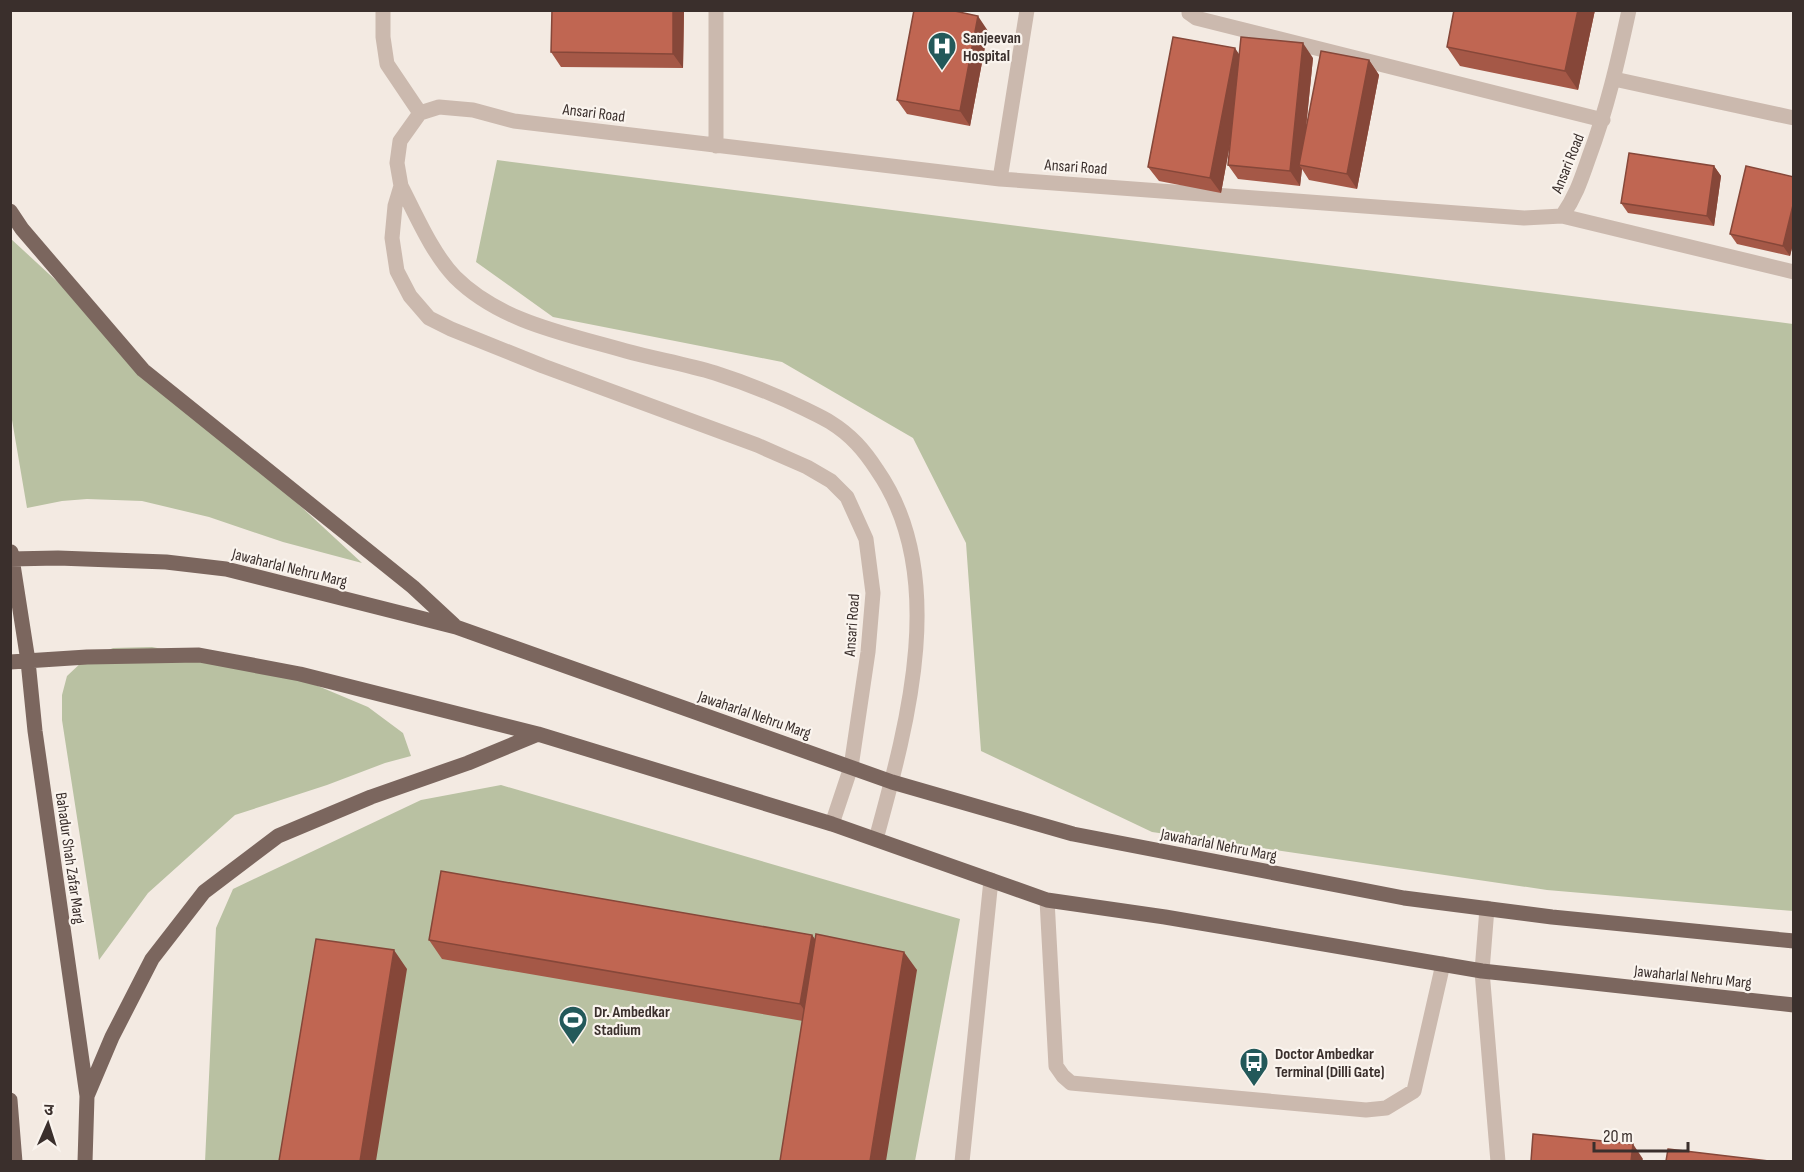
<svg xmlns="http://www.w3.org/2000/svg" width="1804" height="1172" font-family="'Sofia Sans Condensed','Noto Sans Devanagari',sans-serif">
  <rect width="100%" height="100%" fill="#f3eae2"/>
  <path fill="#b9c1a2" d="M497 160 1793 324V911L1547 890 1152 832 981 751 966 543 913 438 782 362 553 317 476 262Z
    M10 238 362 563 283 542 209 517 142 501 87 499 62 501 27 508 11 414Z
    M152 647 287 673 368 707 403 733 411 756 385 763 327 785 235 815 148 893 99 960 62 720V695L67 676 83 661 113 648Z
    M501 785 960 919 915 1161 205 1162 216 928 233 889 421 800Z"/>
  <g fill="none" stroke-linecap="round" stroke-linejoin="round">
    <path stroke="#cbb9ae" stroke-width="15" d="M383 10V37L387 64 420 113
      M716 10V146
      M1189 10V13L1196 18 1603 120
      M1614 79 1794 118
      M1000 179 1027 10
      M401 186C416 215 432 253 455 277 500 322 567 334 626 351 655 359 686 364 715 373 746 383 776 395 805 409 813 413 822 417 830 422 851 435 864 450 877 470 950 575 907 726 876 839
      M1562 216 1794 272
      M832 824 851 767 868 652 873 593 866 539 847 497 831 481 807 467 757 445 543 366 451 329 429 318 410 296 397 271 392 238 395 206 401 186 397 163 400 141 420 113 439 107 473 110 514 121 1000 179 1524 218 1562 216C1576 196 1581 180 1589 157 1607 109 1618 61 1629 10
      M1047 900 1056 1066 1063 1076 1071 1083 1366 1110 1386 1108 1414 1091 1443 964
      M1487 908 1482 971 1498 1162
      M962 1162 991 880"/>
    <path stroke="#7b665e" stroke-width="15" d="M10 211 22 229 143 370 413 587 454 625
      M11 552 28 661 35 731 87 1096 85 1162
      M10 559 58 558 166 562 226 569 456 627 892 782 1073 834 1404 898 1552 917 1794 941
      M10 662 87 657 199 655 300 674 538 734 832 824 1047 900 1165 917 1482 971 1794 1005
      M87 1096 112 1037 152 959 204 892 278 836 371 797 468 763 538 734
      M10 1100 15 1162"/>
  </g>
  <path fill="#a55847" d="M552 10H684L683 68 561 67 551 52Z
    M1454 10H1595L1578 90 1460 66 1447 47Z
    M988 31 970 126 907 114 897 100Z
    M1239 54 1313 58 1306 128 1369 60 1379 75 1357 189 1309 180 1302 169 1300 186 1238 179 1228 165 1230 143 1221 193 1159 181 1148 167Z
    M1714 166 1721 176 1714 226 1628 213 1621 203Z
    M1794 177V240L1790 256 1737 244 1730 234Z
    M812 935 815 940 917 970 803 1021 442 959 429 940Z"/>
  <path fill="#864739" d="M673 10H684L683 68 673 54Z
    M1578 10H1595L1578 90 1565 71Z
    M978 16 988 31 970 126 960 111Z
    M1303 43 1313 58 1302 166 1299 165 1302 169 1300 186 1290 171Z
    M1235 48 1245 63 1221 193 1210 178Z
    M1369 60 1379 75 1357 189 1347 174Z
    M1714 166 1721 176 1714 226 1707 216Z
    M1794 201V240L1790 256 1783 246Z
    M812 935 825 953 813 1022 800 1004Z
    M394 950 407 969 376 1161H360Z
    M904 952 917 970 886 1161H870Z
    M1633 1144 1643 1159 1642 1161H1631Z"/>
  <path fill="#c06652" stroke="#864739" stroke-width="1.5" d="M552 10H673V54L551 52Z
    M914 10H950L978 16 960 111 897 100Z
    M1454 10H1578L1565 71 1447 47Z
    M1173 37 1235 48 1210 178 1148 167Z
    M1241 37 1303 43 1290 171 1228 165Z
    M1321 51 1369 60 1347 174 1299 165Z
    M1629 153 1714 166 1707 216 1621 203Z
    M1746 166 1794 177V201L1783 246 1730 234Z
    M441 871 812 935 800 1004 429 940Z
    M816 934 904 952 870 1161H780Z
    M316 939 394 950 360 1161H279Z
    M1533 1134 1633 1144 1631 1161H1531Z
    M1668 1149 1769 1161H1666Z"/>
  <defs>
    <g id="hospital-pin" transform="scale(1.5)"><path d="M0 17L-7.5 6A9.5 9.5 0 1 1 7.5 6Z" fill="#23595a" stroke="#faf4ee"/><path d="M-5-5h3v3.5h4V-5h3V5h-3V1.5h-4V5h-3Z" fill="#fff"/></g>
    <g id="stadium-pin" transform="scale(1.5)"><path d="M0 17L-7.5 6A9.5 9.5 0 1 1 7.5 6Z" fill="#23595a" stroke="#faf4ee"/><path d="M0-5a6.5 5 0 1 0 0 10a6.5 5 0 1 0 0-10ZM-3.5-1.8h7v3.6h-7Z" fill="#fff"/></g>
    <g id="bus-pin" transform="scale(1.5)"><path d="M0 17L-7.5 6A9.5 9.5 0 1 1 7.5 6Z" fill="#23595a" stroke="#faf4ee"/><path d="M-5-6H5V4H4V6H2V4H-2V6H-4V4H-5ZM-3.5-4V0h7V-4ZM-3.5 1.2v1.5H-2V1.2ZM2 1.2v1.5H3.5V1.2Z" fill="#fff"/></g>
  </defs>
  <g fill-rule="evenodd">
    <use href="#hospital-pin" x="942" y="46"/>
    <use href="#stadium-pin" x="573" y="1020"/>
    <use href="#bus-pin" x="1254" y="1062"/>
  </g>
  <g text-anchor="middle" stroke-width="4.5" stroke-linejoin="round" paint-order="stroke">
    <g font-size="16" font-weight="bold" fill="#3a2f2c" stroke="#faf4ee" text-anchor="start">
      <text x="963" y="43">Sanjeevan<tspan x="963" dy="18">Hospital</tspan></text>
      <text x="594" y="1017">Dr. Ambedkar<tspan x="594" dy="18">Stadium</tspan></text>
      <text x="1275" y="1059">Doctor Ambedkar<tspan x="1275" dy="18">Terminal (Dilli Gate)</tspan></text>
    </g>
    <g font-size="16" fill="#3a2f2c" stroke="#faf4ee">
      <text transform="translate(594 112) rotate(7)" y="6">Ansari Road</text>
      <text transform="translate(1567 163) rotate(-68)" y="6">Ansari Road</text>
      <text transform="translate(1076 166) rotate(4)" y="6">Ansari Road</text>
      <text transform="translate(290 567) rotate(14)" y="6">Jawaharlal Nehru Marg</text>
      <text transform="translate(851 625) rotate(-86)" y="6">Ansari Road</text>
      <text transform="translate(755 714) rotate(19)" y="6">Jawaharlal Nehru Marg</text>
      <text transform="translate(1219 844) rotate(11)" y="6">Jawaharlal Nehru Marg</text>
      <text transform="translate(71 858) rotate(82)" y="6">Bahadur Shah Zafar Marg</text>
      <text transform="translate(1693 976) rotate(6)" y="6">Jawaharlal Nehru Marg</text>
    </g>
  </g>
  <rect width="1804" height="1172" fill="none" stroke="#3a2f2c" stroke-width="24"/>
  <g transform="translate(48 1124) rotate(3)" stroke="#faf4ee" stroke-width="4.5" paint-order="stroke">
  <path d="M0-4.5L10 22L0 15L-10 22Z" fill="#3a2f2c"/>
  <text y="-9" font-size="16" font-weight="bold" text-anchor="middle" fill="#3a2f2c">उ</text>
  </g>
  <path d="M1594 1142v9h94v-9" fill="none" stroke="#3a2f2c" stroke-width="3"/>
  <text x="1603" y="1142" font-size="18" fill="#3a2f2c" stroke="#faf4ee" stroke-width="4.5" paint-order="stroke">20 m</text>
</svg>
